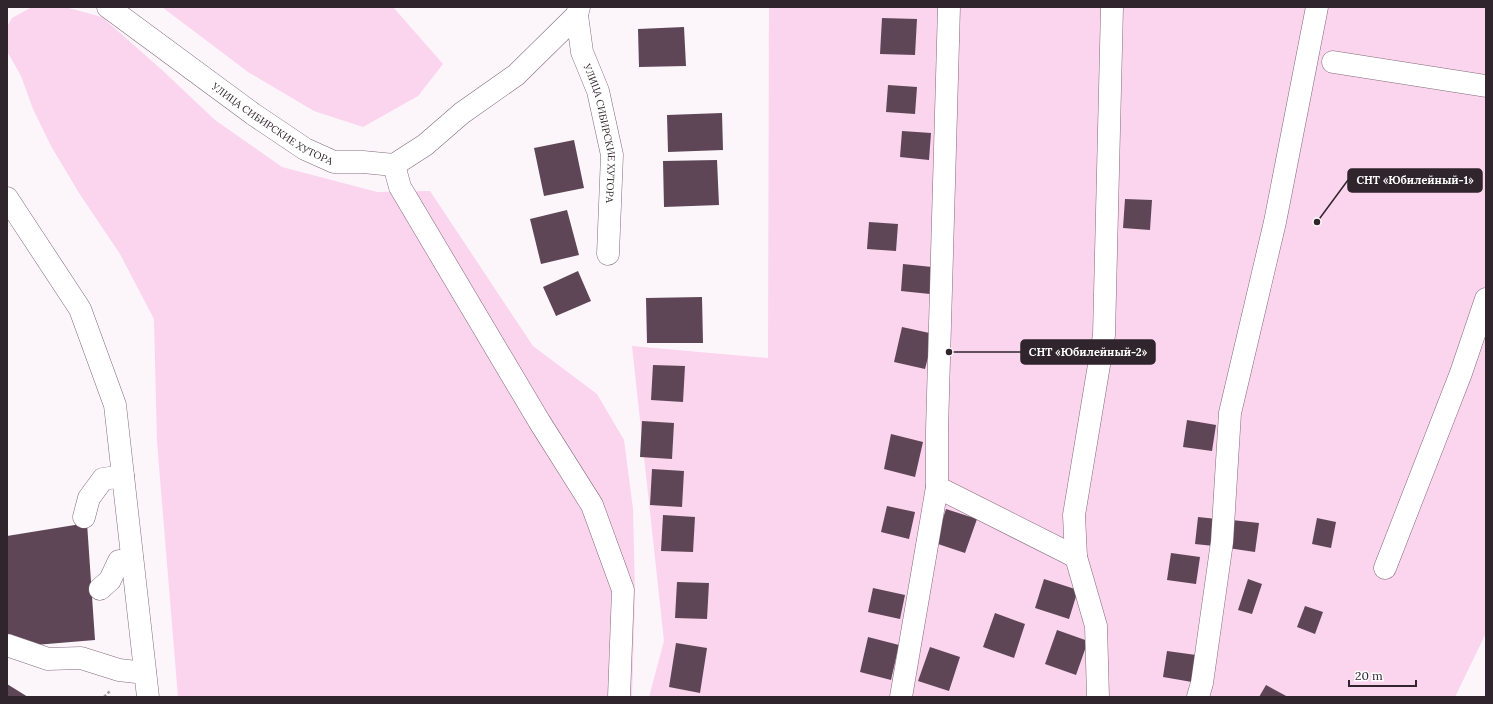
<svg xmlns="http://www.w3.org/2000/svg" width="1493" height="704" font-family="Lora,serif">
  <rect width="100%" height="100%" fill="#fcf6fa"/>
  <path fill="#fbd4ee" d="M32 7H65L102 17 162 70 215 120 282 167 377 192 430 191 533 346 597 394 624 440 633 509 635 595 632 697H178L157 442 154 319 120 254 79 193 51 146 33 109 21 76 7 51V27L12 18Z
    M162 7H393L443 64 418 96 363 127 314 111 248 72Z
    M769 7H1486V633L1455 697H649L664 641 632 346 768 358Z"/>
  <path fill="#5e4656" d="M882 18 917 19 915 55 880 54Z
    M684 27 686 66 639 67 638 29Z
    M888 85 917 87 915 114 886 112Z
    M722 113 723 150 668 152 667 115Z
    M902 131 931 133 929 160 900 157Z
    M574 140 584 188 544 196 534 148Z
    M717 160 719 205 664 207 663 161Z
    M1125 199 1152 200 1150 230 1123 228Z
    M567 210 579 255 541 264 530 219Z
    M869 222 898 224 896 251 867 249Z
    M903 264 932 267 930 294 901 291Z
    M578 271 591 301 556 316 543 287Z
    M702 297 703 343H647L646 298Z
    M902 327 934 334 925 369 894 362Z
    M653 365 685 366 683 402 651 400Z
    M1187 420 1216 425 1212 451 1183 447Z
    M642 421 674 423 672 459 640 457Z
    M891 434 923 442 915 477 884 469Z
    M652 469 684 471 682 507 650 505Z
    M887 506 915 512 909 539 881 532Z
    M946 509 977 519 965 553 935 543Z
    M663 515 695 517 693 552 661 551Z
    M1198 517 1217 519 1214 546 1195 544Z
    M1317 518 1336 522 1331 548 1312 544Z
    M1232 520 1259 523 1255 552 1228 548Z
    M87 523 95 640 23 646 7 635V536Z
    M1171 553 1200 557 1196 584 1167 580Z
    M1044 579 1078 590 1069 619 1035 608Z
    M1248 579 1262 584 1252 614 1238 610Z
    M677 582 709 583 707 619 675 618Z
    M873 588 905 595 900 619 868 612Z
    M1305 606 1323 612 1315 634 1297 627Z
    M995 613 1025 624 1014 658 983 647Z
    M1057 630 1088 641 1076 675 1045 664Z
    M868 637 899 645 891 680 860 672Z
    M676 643 707 648 700 693 669 687Z
    M930 647 960 657 949 691 918 681Z
    M1167 651 1196 655 1192 682 1163 677Z
    M7 684 28 697H7Z
    M1266 685 1288 697H1259Z"/>
  <g fill="none" stroke-linecap="round" stroke-linejoin="round">
    <g stroke="#836a7a" stroke-width="23">
      <g id="minor">
        <path id="s1" d="M108 7 253 114 305 149 334 162H363L394 165 425 145 462 113 516 75 577 15"/>
        <path id="s2" d="M579 7 577 15 582 52 598 91 612 155 608 254"/>
        <path d="M1333 62 1486 86"/>
        <path d="M394 165 400 187 539 421 592 505 623 590 619 697"/>
        <path d="M7 198 80 309 115 405 148 697"/>
        <path d="M937 487 1076 557"/>
        <path d="M84 517 89 498 103 479 123 476"/>
        <path d="M1385 568 1461 373 1486 299"/>
        <path d="M100 589 110 580 119 561 132 559"/>
        <path d="M7 645 48 659 81 658 119 670 145 673"/>
        <path d="M901 697 937 487V430L949 7"/>
        <path d="M1098 697 1096 626 1076 557 1074 515 1104 335 1112 7"/>
        <path d="M1198 697 1202 683 1222 542 1230 413 1275 222 1317 7"/>
      </g>
    </g>
    <path stroke="#a8a0a5" stroke-width="2.5" stroke-dasharray="3 2" stroke-linecap="butt" d="M104 697 110 691"/>
    <use href="#minor" stroke="#fff" stroke-width="22"/>
  </g>
  <g text-anchor="middle" stroke-width="4" stroke-linejoin="round" paint-order="stroke">
    <g font-size="10" fill="#30252c" stroke="#fff">
      <text dy="4" stroke="none"><textPath href="#s1" startOffset="202">УЛИЦА СИБИРСКИЕ ХУТОРА</textPath></text>
      <text dy="4" stroke="none"><textPath href="#s2" startOffset="130">УЛИЦА СИБИРСКИЕ ХУТОРА</textPath></text>
    </g>
  </g>
  <path fill="none" stroke="#30252c" stroke-width="1.5" d="M1317 222L1348 180M949 352L1021 352"/>
  <g fill="#30252c" stroke="#fff" stroke-width="1.5">
    <circle cx="1317" cy="222" r="4"/>
    <circle cx="949" cy="352" r="4"/>
  </g>
  <g fill="#30252c" stroke="#30252c" stroke-width="1.5">
    <rect x="1348" y="169" width="134" height="23" rx="4"/>
    <rect x="1021" y="340" width="134" height="24" rx="4"/>
  </g>
  <g font-size="11" text-anchor="middle" font-weight="bold" fill="#fff">
    <text x="1415" y="184">СНТ «Юбилейный-1»</text>
    <text x="1088" y="356">СНТ «Юбилейный-2»</text>
  </g>
  <rect width="1493" height="704" fill="none" stroke="#30252c" stroke-width="16"/>
  <path d="M1349 680v6h67v-6" fill="none" stroke="#30252c" stroke-width="2"/>
  <text x="1355" y="680" font-size="12" fill="#30252c" stroke="#ffffff" stroke-width="3" paint-order="stroke">20 m</text>
</svg>
